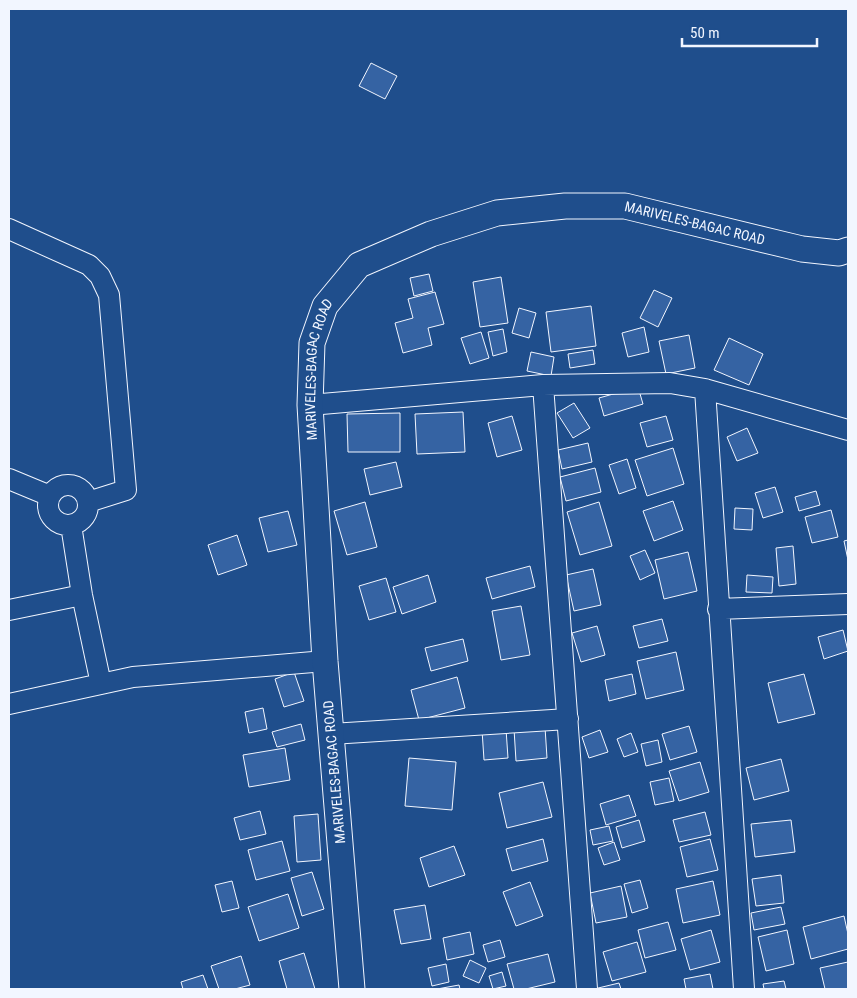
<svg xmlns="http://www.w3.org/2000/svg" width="857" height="998" font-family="'Roboto Condensed',sans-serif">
  <rect width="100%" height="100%" fill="#1f4e8c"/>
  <path fill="#3563a3" stroke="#f2f6ff" d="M371 63 397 76 385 99 359 86Z
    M429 274 433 291 414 296 410 278Z
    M501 277 508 323 480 327 473 282Z
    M654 290 672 298 658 327 640 318Z
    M435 292 444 324 428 328 432 345 403 353 395 323 413 318 408 299Z
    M591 306 596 346 551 352 546 312Z
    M519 308 536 313 529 338 512 333Z
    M644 327 649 352 628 357 622 333Z
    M503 329 507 352 493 356 488 332Z
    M481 332 489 358 470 364 461 338Z
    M689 335 695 368 666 374 659 341Z
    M729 338 763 354 749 385 714 370Z
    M593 350 595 364 570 368 568 354Z
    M531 352 554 357 551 376 527 371Z
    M638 387 643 404 604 416 599 398Z
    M574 403 590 428 573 438 557 413Z
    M463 412 465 452 417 454 415 414Z
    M400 413V452H348L347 414Z
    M512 416 522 450 497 457 488 423Z
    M666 416 673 440 647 447 640 423Z
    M747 428 758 453 737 461 727 437Z
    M588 443 592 462 562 469 558 450Z
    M673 448 684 484 647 496 635 460Z
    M627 459 636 488 619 494 609 465Z
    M396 462 402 487 370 495 364 469Z
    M595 468 601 492 566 501 560 477Z
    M775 487 783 512 763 518 755 493Z
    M816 491 820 505 799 511 795 497Z
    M673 501 683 530 654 541 643 511Z
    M365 502 377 547 347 555 334 511Z
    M599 502 612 546 580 555 567 512Z
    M735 508 753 509 752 530 734 529Z
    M831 510 838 537 812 543 805 517Z
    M288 511 297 545 268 552 259 518Z
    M237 535 247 565 218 575 208 545Z
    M848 540V560L844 541Z
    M793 546 796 584 779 586 776 548Z
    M645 550 655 573 640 580 630 556Z
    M688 552 697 591 664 599 655 560Z
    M530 566 535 587 492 599 486 578Z
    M593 569 601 605 574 611 566 575Z
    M428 575 436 602 402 614 393 587Z
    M747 575 773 577 772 593 746 592Z
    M386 578 396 612 369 620 359 586Z
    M521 606 530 655 501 660 492 611Z
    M662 619 668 641 639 648 633 626Z
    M597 626 605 655 581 662 572 633Z
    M843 630 848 651 824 659 818 637Z
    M463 639 468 661 431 671 425 648Z
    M676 652 684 690 646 699 637 661Z
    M294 672 304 701 284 707 275 679Z
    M632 674 636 694 609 701 605 680Z
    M804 674 815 714 778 723 768 683Z
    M457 677 465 708 419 720 411 690Z
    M263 708 267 729 249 733 245 712Z
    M301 724 305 740 277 747 272 732Z
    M689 726 697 752 670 760 662 734Z
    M545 727 547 758 516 761 514 729Z
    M506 729 508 758 484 760 482 730Z
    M600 730 608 752 589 758 582 737Z
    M631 733 638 752 624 757 617 739Z
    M658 740 662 762 646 766 641 744Z
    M285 748 290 780 249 787 243 755Z
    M409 758 456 762 452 810 405 806Z
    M781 759 789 791 754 800 746 768Z
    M700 762 709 792 679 801 669 771Z
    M669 778 674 801 655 805 650 782Z
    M543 782 552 817 507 828 499 793Z
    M629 795 636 816 606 825 600 804Z
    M260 811 266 834 240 840 234 818Z
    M705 812 711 835 679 842 673 820Z
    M318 814 321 860 297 862 294 816Z
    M639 820 645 841 622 848 616 827Z
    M791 820 795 852 755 857 751 824Z
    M609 826 613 841 593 845 590 830Z
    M543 839 548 861 512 871 506 849Z
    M710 839 718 870 687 877 680 847Z
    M282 841 290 871 256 880 248 850Z
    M614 842 620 860 604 865 598 848Z
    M454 846 465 875 429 887 420 858Z
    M312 872 324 909 302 916 291 878Z
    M781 875 784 903 756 906 752 879Z
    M640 880 648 908 632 913 624 884Z
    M232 881 239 908 222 912 215 885Z
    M713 881 720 915 683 923 676 889Z
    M530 882 543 916 516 926 503 892Z
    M621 886 627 917 596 923 590 893Z
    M288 894 299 928 259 941 248 907Z
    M425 905 431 939 401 944 394 910Z
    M781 907 785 924 754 930 751 913Z
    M844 916 848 934V949L811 959 803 927Z
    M668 922 676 950 645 958 638 930Z
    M711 930 720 962 690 970 681 939Z
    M787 930 794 964 766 971 758 937Z
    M470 932 474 954 447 960 443 938Z
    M500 940 505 957 488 962 483 945Z
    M637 942 646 972 612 981 603 952Z
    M304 953 315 989H287L279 961Z
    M548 954 555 982 526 989H514L507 964Z
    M241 956 250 985 235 989H219L211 966Z
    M470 960 486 968 479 983 463 976Z
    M848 962V989H825L820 968Z
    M446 964 449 982 432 986 428 968Z
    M502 972 506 986 493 989 489 976Z
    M710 974 713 989H686L684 979Z
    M203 975 208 989H183L181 982Z
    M784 981 786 989H764L763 984Z
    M619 983 621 989H594Z
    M459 985 460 989H437Z"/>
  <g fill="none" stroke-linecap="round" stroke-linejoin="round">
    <g stroke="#f2f6ff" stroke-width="22">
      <path id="minor" d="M9 229 89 265 100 276 109 295 126 490 88 502
        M543 385 587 989
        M705 389 744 989
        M310 405 543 385 670 383 705 389 848 430
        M9 479 50 496
        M48 505a20 20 0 1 1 40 0a20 20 0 1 1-40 0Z
        M71 525 82 595 101 684
        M718 609 848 604
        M9 610 82 595
        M9 704 133 677 325 661
        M331 734 568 719"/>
    </g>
    <g stroke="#f2f6ff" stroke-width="27">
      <g id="major">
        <path id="s1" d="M352 989 325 661 310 405 312 343 325 306 359 265 431 234 497 213 565 206H625L802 249 839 253 848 250"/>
      </g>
    </g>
    <use href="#minor" stroke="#1f4e8c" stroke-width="20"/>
    <use href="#major" stroke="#1f4e8c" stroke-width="25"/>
  </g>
  <g text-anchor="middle" stroke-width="4" stroke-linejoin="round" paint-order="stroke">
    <g font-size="14" fill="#f2f6ff" stroke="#1f4e8c">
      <text dy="5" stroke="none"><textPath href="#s1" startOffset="1088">MARIVELES-BAGAC ROAD</textPath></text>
      <text dy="5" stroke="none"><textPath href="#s1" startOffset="622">MARIVELES-BAGAC ROAD</textPath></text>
      <text transform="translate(334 772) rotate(-95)" y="5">MARIVELES-BAGAC ROAD</text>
    </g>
  </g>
  <rect width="857" height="998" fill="none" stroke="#f2f6ff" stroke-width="20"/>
  <path d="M682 38v8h135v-8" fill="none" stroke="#f2f6ff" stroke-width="2.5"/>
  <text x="690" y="38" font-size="15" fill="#f2f6ff" stroke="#1f4e8c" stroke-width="4" paint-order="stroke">50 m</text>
</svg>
